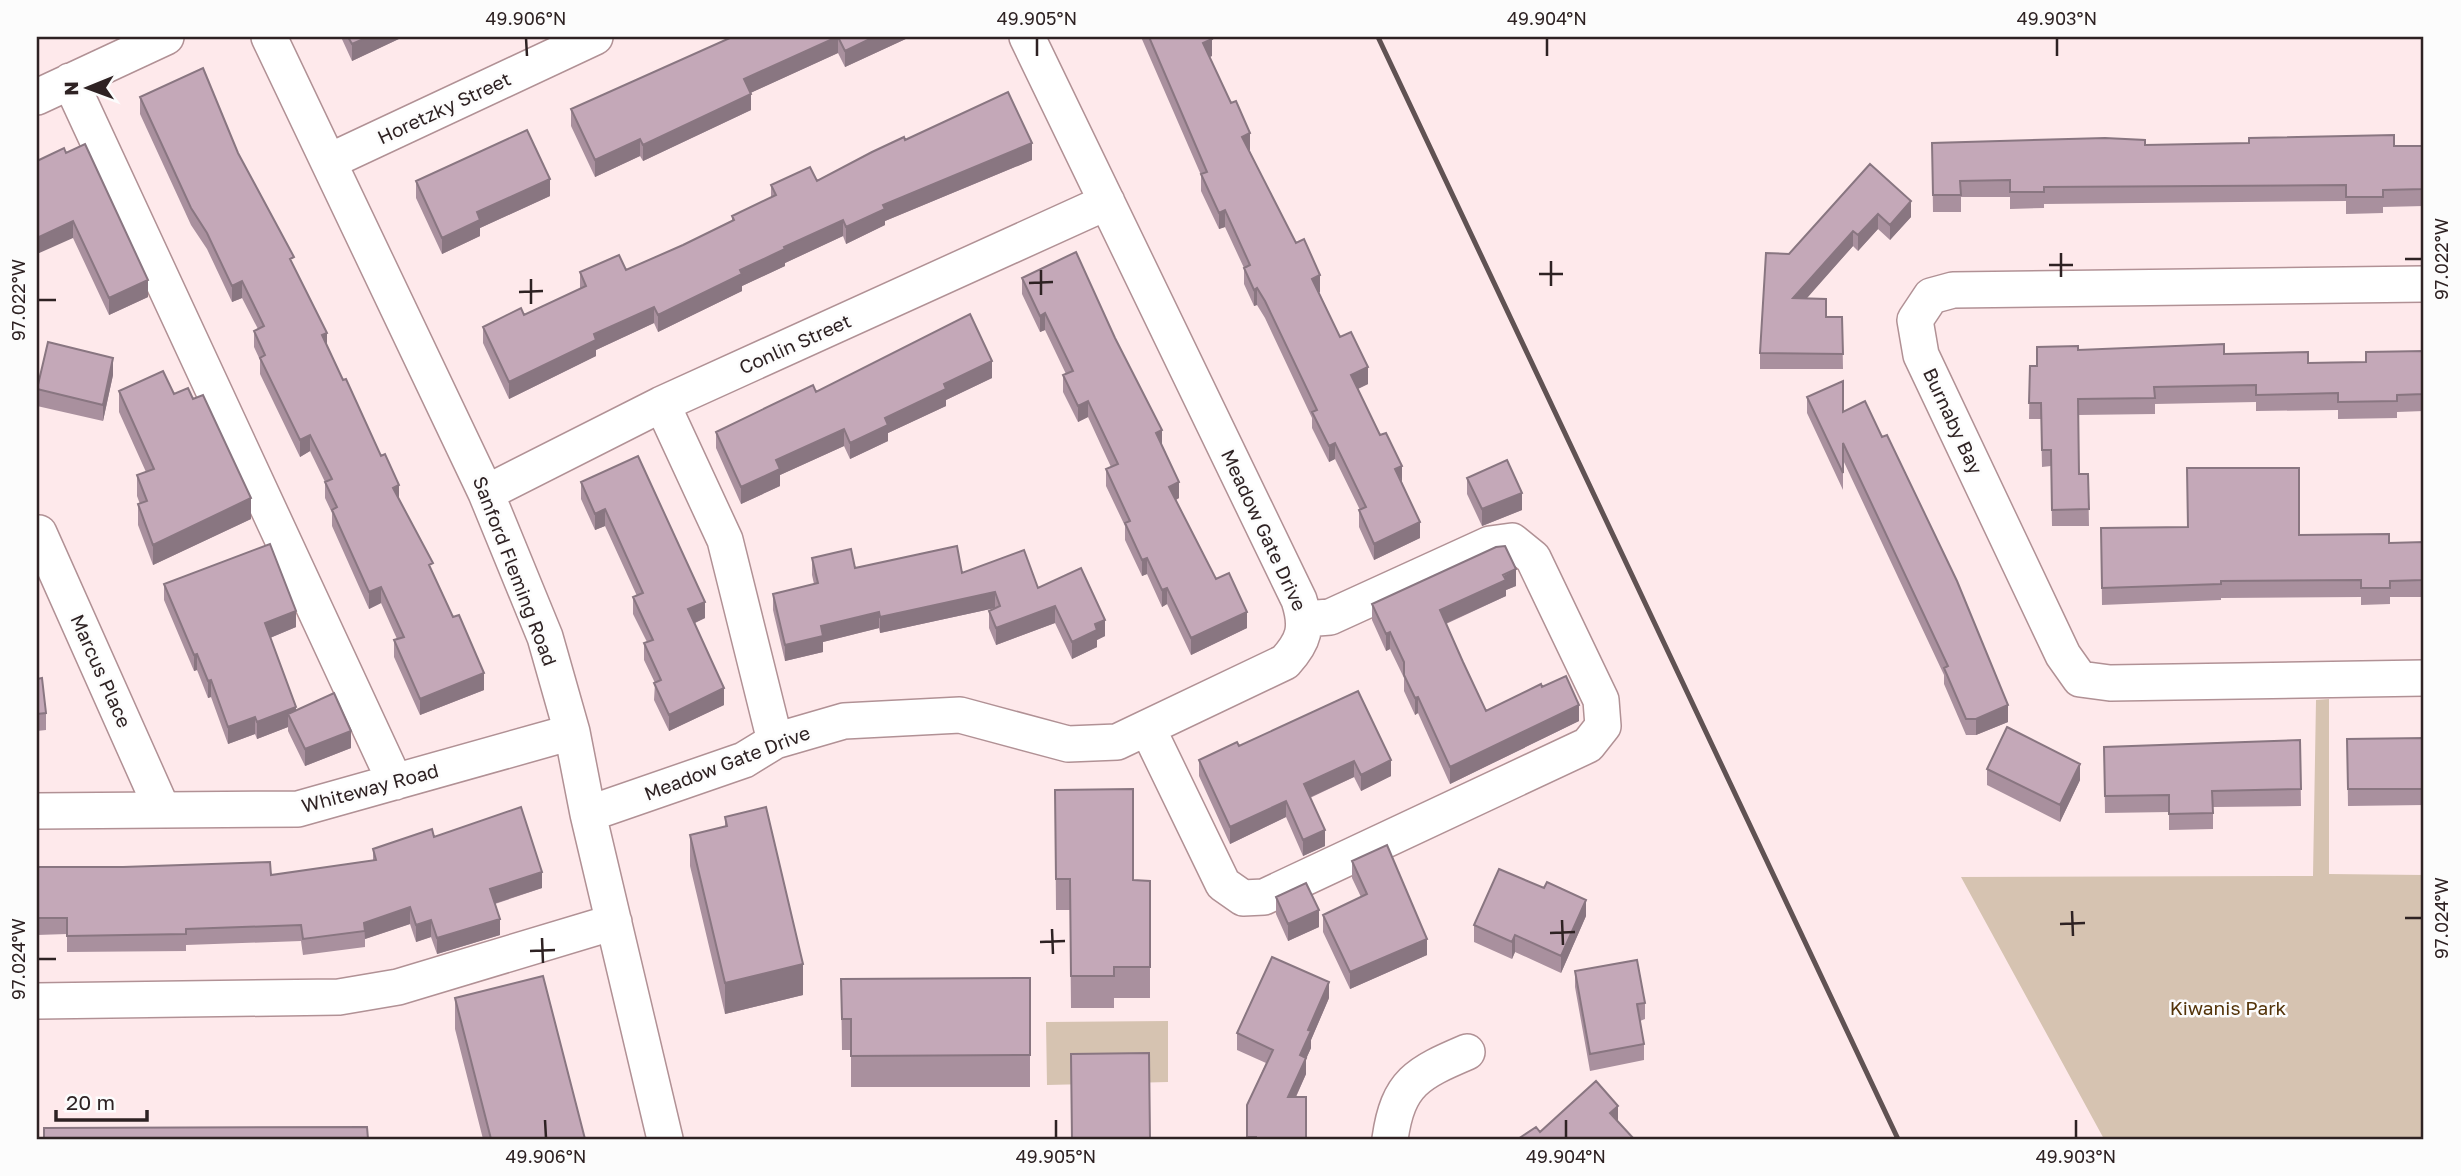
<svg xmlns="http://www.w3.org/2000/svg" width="2461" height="1176" font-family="'Golos Text',sans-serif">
  <rect width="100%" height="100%" fill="#fee9eb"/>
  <path fill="#d6c3b1" d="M2329 699V874L2424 875V1139H2104L1961 877 2313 876 2316 700Z
    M1168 1021V1082L1047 1085 1046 1022Z"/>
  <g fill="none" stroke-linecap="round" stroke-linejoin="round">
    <g stroke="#b19195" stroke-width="38">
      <path id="minor" d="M269 37 486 493 545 637 572 732 588 814 665 1139
        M70 81 395 782
        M37 97 166 37
        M330 161 595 37
        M2424 284 1953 290 1931 296 1915 320 1921 355 2063 655 2080 679 2110 683 2424 678
        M662 404 725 540 775 741
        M486 493 662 404 1107 202
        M39 533 162 809
        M1148 729 1223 884 1243 898 1264 897 1588 745 1603 726 1601 700 1533 558 1512 541 1490 544 1330 617 1305 619
        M37 811 298 809 572 732
        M588 814 744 760 775 741 844 721 960 715 1068 744 1117 742 1285 662C1304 641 1308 628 1299 600L1027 37
        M37 1001 339 997 398 987 614 922
        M1390 1139C1398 1082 1418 1073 1467 1052"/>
    </g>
    <use href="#minor" stroke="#fff" stroke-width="35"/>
    <path stroke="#605253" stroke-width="5" d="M1378 37 1898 1139"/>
  </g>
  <path fill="#a9909e" d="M341 37H403L352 61Z
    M732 37H910L845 67 838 53 750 93 751 110 643 161 640 156 595 177 571 126V109Z
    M1141 37H1211L1212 56 1209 57 1250 150H1249L1320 292H1319L1340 337 1368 384 1358 389 1402 482 1420 538 1374 560 1359 527V510H1360L1335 459 1329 462 1312 428V418L1265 318 1257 305 1254 306 1244 284V268L1225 227 1219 229 1201 191V175Z
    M140 97 238 153 294 267 327 346 433 573 484 690 420 715 394 657V640L397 639 381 603 369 609 332 526V513L325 498V482L310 451 300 457 260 374V360L254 347V331L258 329 242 298 232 302 207 249 191 225 140 114Z
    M905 140 1032 160 885 221V225L846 244 843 236 785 263V266L742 286V291L658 332 654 323 596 350V356L509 399 483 343V327L524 315 580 289V272L626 270 683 245 732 221V216L771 198V185L817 181Z
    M1932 143 2424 146V206L2383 207V213L2346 214V201L2044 204V208L2010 209V197H1961V212H1933Z
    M37 161 148 297 109 315Z
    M1870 164 1911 217 1890 240 1878 229 1858 251 1853 246 1806 298 1826 317H1842L1843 369H1760V353L1789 254Z
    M416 181 550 196 480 228V236L442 254 416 198Z
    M1022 278 1162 446 1179 498 1176 500 1216 579 1247 628 1191 655 1167 604 1162 607 1147 574 1142 576 1125 540V526L1106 486V469L1111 467 1088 417 1078 422 1063 392V375L1066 374 1045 330 1040 332 1022 294Z
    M2078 350 2224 354 2308 363 2366 362 2424 351V411L2397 412V418L2338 419V410L2256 411V402L2155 404V414L2078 415 2079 474H2088L2089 526H2052L2051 466 2042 467 2041 419H2029L2030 366H2037Z
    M113 375 103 421 37 406V389Z
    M992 378 946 400V406L888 433V441L850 459 844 446 780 475V486L741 504 716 448V432L816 392Z
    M119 391 174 394 251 519 153 565 138 525V504H140L137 496V475L146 472 119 412Z
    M1807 397 1843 412 2008 722 1976 735H1966L1944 684V675L1843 460V490L1807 413Z
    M1467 478 1522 510 1482 526 1467 494Z
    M581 482 705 618 695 623 724 705 669 731 654 700 655 683 644 660V643L647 642 633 614V597L637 596 605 526 595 530 581 499Z
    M2101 528 2299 535 2389 543 2424 542V597H2390V604L2361 605V597L2221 598V600L2102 605Z
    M812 558 855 568 962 573 1038 588 1105 636 1097 640V647L1072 659 1055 623 996 645 989 628V611L995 608 880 633 879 628 823 642V652L785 661 773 610V594L814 584 812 575Z
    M164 584 296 627 270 638 296 711 351 748 305 766 288 731V727L257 739 255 734 228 744 211 697 208 698 197 670 194 671 164 600Z
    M1516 586 1506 590V596L1446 624 1486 711 1542 687 1579 721 1450 784 1418 713 1415 715 1404 691V678L1390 649 1386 651 1372 620V604Z
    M37 679 46 713V730L37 731Z
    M1358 691 1391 776 1361 791 1354 777 1310 798 1325 846 1303 856 1286 817 1230 844 1199 776V760L1239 746Z
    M2424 738V805L2348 806 2347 739Z
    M2300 740 2301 806 2213 807V829L2169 830V812L2105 813 2104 747Z
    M1987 769 2080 780 2060 822 1987 785Z
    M1055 790 1133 880 1150 881V998H1114V1008H1071L1070 910H1056Z
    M725 817 803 995 725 1014 690 866V835L725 827Z
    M434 837 542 888 495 904 500 935 437 954 431 937 416 942 410 924 365 939V947L303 955 301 941 186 945V951L67 952V934L37 935V867L271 875 373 861V849Z
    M1352 861 1427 955 1350 989 1323 932V915L1361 897 1352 878Z
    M1276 897 1319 927 1288 941 1276 914Z
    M1586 916 1561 973 1515 952 1512 959 1474 942V925Z
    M1575 971 1645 1003V1019L1640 1021 1644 1044V1060L1590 1071 1575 987Z
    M1030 978V1087H851V1050H842L841 979Z
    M455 998 585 1139H483L455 1029Z
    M1329 998 1311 1040V1048L1306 1059V1074L1296 1097 1306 1139H1247V1105L1266 1063 1237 1050V1033Z"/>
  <path fill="#897681" d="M368 37H403L352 61V44Z
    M838 37V53L744 96V79Z
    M874 37H910L845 67V51Z
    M1212 39V56L1203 60V43Z
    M751 94V110L643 161V145Z
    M1250 133V150L1242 154V137Z
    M640 139V156L595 177V160Z
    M1032 143V160L885 221V225L846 244V227L883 205Z
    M550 179V196L480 228V236L442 254V238L477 212Z
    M1911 201V217L1890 240V225Z
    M1225 210V227L1219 229V213Z
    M1878 214V229L1858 251V235Z
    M843 220V236L785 263V266L742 286V291L658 332V315L784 247Z
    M73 221V238L37 254V238Z
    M1853 231V246L1793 314V298Z
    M1320 275V292L1312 295V279Z
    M148 280V297L109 315V298Z
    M242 281V298L232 302V286Z
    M1257 288V305L1254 306V290Z
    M654 307V323L596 350V356L509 399V382L594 334Z
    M1045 313V330L1040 332V316Z
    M327 333V349L322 335Z
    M113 358V375L103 421V405Z
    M992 361V378L946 400V406L888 433V441L850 459V443L885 418 944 384Z
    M1368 367V384L1351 392V375Z
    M1088 401V417L1078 422V406Z
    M844 429V446L780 475V486L741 504V487L776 460Z
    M1162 430V447L1156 433Z
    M310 435V451L300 457V440Z
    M1335 443V459L1329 462V446Z
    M1402 466V482L1395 469Z
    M1179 482V498L1169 503V487Z
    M399 485V501L393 488Z
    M1522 493V510L1482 526V509Z
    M251 498V519L153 565V545Z
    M605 509V526L595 530V514Z
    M1420 522V538L1374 560V544Z
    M1147 558V574L1142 576V560Z
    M1516 569V586L1506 590V596L1440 626V610Z
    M381 587V603L369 609V592Z
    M1167 588V604L1162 607V590Z
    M995 592V608L880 633V617Z
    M705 602V618L688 626V609Z
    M1055 606V623L996 645V628Z
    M296 611V627L265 640V623Z
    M879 612V628L823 642V652L785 661V645L821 626Z
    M1247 612V628L1191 655V638Z
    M1105 620V636L1097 640V647L1072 659V642L1095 624Z
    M1390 632V649L1386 651V634Z
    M197 654V670L194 671V655Z
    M484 673V690L420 715V699Z
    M211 680V697L208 698V681Z
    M724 688V705L669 731V715Z
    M1418 697V713L1415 715V698Z
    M1579 705V721L1450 784V767Z
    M2008 705V722L1976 735V719Z
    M296 707V724L288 714V727L257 739V722Z
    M255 717V734L228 744V727Z
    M351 731V748L305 766V749Z
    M1391 760V776L1361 791V775Z
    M1354 761V777L1304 800V784Z
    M2080 764V780L2060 822V805Z
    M1286 801V817L1230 844V827Z
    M1325 830V846L1303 856V840Z
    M542 872V888L490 905V889Z
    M1586 900V916L1561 973V956Z
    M410 907V924L365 939 364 923Z
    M1319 910V927L1288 941V924Z
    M500 919V935L437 954V938Z
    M431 920V937L416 942V925Z
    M1515 935V952L1512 959V942Z
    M1427 939V955L1350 989V972Z
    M803 964V995L725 1014V983Z
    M1329 982V998L1311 1040V1048L1306 1059V1074L1288 1114V1097L1300 1055 1308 1030Z
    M1618 1106V1122L1610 1113Z"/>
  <path fill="#c4a8b8" stroke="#897681" stroke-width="2" d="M348 37H368L352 44Z
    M732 37H837L744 79 751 94 643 145 640 139 595 160 571 109Z
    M838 37H874L845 51Z
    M1149 37H1211L1212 39 1203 43 1231 103 1236 101 1250 133 1242 137 1296 243 1304 239 1320 275 1312 279 1340 337 1351 332 1368 367 1351 375 1380 435 1386 433 1402 466 1395 469 1420 522 1374 544 1359 510 1366 507 1335 443 1329 446 1312 412 1317 410 1265 301 1257 288 1254 290 1244 268 1250 265 1225 210 1219 213 1201 174 1207 172Z
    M203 68 238 153 294 257 290 259 327 333 322 335 343 380 346 379 381 456 385 454 399 485 393 488 433 563 429 565 453 617 459 615 484 673 420 699 394 640 404 637 381 587 369 592 332 510 337 507 325 482 332 479 310 435 300 440 260 358 265 355 254 331 264 326 242 281 232 286 207 233 191 208 140 97Z
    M1008 92 1032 143 883 205 885 209 846 227 843 220 784 247 785 249 740 270 742 274 658 315 654 307 594 334 596 340 509 382 483 327 521 308 524 315 586 286 580 272 619 255 626 270 683 245 734 220 732 216 776 195 771 185 810 167 817 181 872 152 904 137 905 140Z
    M527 130 550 179 477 212 480 220 442 238 416 181Z
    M2394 135V146H2424V189L2383 190V197H2346V185L2044 187V192H2010V180L1960 181 1961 195H1933L1932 143 2105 138 2145 140V145L2249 143V138Z
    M85 144 148 280 109 298 73 221 37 238V161L64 148 66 153Z
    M1870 164 1911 201 1890 225 1878 214 1858 235 1853 231 1793 298 1826 299V317H1842L1843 354 1760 353 1766 253 1789 254Z
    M1076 252 1115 338 1162 430 1156 433 1179 482 1169 487 1216 579 1229 573 1247 612 1191 638 1167 588 1162 590 1147 558 1142 560 1125 523 1130 521 1106 469 1118 464 1088 401 1078 406 1063 375 1073 371 1045 313 1040 316 1022 278Z
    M970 314 992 361 944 384 946 389 885 418 888 425 850 443 844 429 776 460 780 469 741 487 716 432 813 385 816 392Z
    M48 342 113 358 103 405 37 389Z
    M2224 344V354L2308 352V363L2366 362V352L2424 351V394L2397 395V401L2338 402V393L2256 395V385L2154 387 2155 398 2078 399 2079 474H2088L2089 509 2052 510 2051 450H2042L2041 403H2029L2030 366H2037V347L2078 346V350Z
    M163 371 174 394 188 388 193 399 203 395 251 498 153 545 138 504 147 501 137 475 154 469 119 391Z
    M1843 381V412L1865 401 1882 437 1887 435 1957 581 2008 705 1976 719H1966L1944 668 1948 666 1843 443V473L1807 397Z
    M638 456 705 602 688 609 724 688 669 715 654 683 661 680 644 643 653 640 633 597 643 593 605 509 595 514 581 482Z
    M1507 460 1522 493 1482 509 1467 478Z
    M2187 468H2299V535L2389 534V543L2424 542V580L2390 581V588H2361V580L2221 581V584L2102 588 2101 528 2188 527Z
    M270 544 296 611 265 623 296 707 257 722 255 717 228 727 211 680 208 681 197 654 194 655 164 584Z
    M957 546 962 573 1024 550 1038 588 1081 568 1105 620 1095 624 1097 630 1072 642 1055 606 996 628 989 611 1000 606 995 592 880 617 879 612 821 626 823 636 785 645 773 594 818 583 812 558 851 549 855 568Z
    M1505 546 1516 569 1503 575 1506 580 1440 610 1463 662 1486 711 1541 684 1542 687 1566 676 1579 705 1450 767 1418 697 1415 698 1404 675V662L1390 632 1386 634 1372 604 1496 547Z
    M42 678 46 713 37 714V679Z
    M1358 691 1391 760 1361 775 1354 761 1304 784 1325 830 1303 840 1286 801 1230 827 1199 760 1237 742 1239 746Z
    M334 693 351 731 305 749 288 714Z
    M2007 727 2080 764 2060 805 1987 769Z
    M2424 738V789H2348L2347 739Z
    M2300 740 2301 789 2212 791 2213 813 2169 814V795L2105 796 2104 747Z
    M1133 789V880L1150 881V967H1114V976H1071L1070 879H1056L1055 790Z
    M521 807 542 872 490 889 500 919 437 938 431 920 416 925 410 907 364 923 365 931 303 939 301 925 186 929V934L67 936V918H37V867H123L270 862 271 875 376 860 373 849 432 829 434 837Z
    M766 807 803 964 725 983 690 835 727 826 725 817Z
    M1387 845 1427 939 1350 972 1323 915 1367 894 1352 861Z
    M1499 869 1544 888 1547 882 1586 900 1561 956 1515 935 1512 942 1474 925Z
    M1306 883 1319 910 1288 924 1276 897Z
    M1272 957 1329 982 1308 1030 1311 1031 1300 1055 1306 1058 1288 1097H1306V1139H1256V1137H1247V1105L1273 1050 1237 1033Z
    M1637 960 1645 1003 1637 1004 1644 1044 1590 1054 1575 971Z
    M543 976 585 1139H491L455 998Z
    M1030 978V1055L851 1056V1019H842L841 979Z
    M1149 1053 1150 1139H1072L1071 1054Z
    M1596 1081 1618 1106 1610 1113 1634 1139H1518L1536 1127 1540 1132Z
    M367 1127 368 1139H44V1128Z"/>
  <path fill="none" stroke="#2e2223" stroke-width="2.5" d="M526 38 527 56M1037 38V56M1547 38V56M2057 38V56M2061 253V277M2405 259H2422M1551 261V286M2049 265H2073M1041 270V295M1539 274H1563M531 279V304M1029 283 1053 282M519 292 543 291M38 300H56M2072 911 2073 936M2405 918H2422M1562 920 1563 945M2060 924 2085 923M1052 929 1053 954M1550 933 1575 932M542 938 543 963M1040 942 1065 941M530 951 555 950M38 959H56M545 1120 546 1138M1056 1120V1138M1566 1120V1138M2076 1120V1138"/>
  <g text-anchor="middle" stroke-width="5" stroke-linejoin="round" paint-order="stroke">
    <g font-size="19" fill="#2e2223" stroke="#fcfcfc">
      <text transform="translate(444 108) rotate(-25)" y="7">Horetzky Street</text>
      <text transform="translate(795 344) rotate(-24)" y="7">Conlin Street</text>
      <text transform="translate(1953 421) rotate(65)" y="7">Burnaby Bay</text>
      <text transform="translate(1264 530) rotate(65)" y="7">Meadow Gate Drive</text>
      <text transform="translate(515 571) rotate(69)" y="7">Sanford Fleming Road</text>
      <text transform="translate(101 671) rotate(66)" y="7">Marcus Place</text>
      <text transform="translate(727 763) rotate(-21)" y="7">Meadow Gate Drive</text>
      <text transform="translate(370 788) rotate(-15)" y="7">Whiteway Road</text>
    </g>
    <g font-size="19" fill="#533309" stroke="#fcfcfc">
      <text x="2228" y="1015">Kiwanis Park</text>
    </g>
  </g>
  <rect width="2461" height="1176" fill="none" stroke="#fcfcfc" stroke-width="77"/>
  <g transform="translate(88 88) rotate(269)" stroke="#fcfcfc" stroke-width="5" paint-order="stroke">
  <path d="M0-5L12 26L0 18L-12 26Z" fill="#2e2223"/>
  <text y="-10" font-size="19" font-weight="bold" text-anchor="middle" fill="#2e2223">N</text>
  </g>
  <path d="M56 1110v10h91v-10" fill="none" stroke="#2e2223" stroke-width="3.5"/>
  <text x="66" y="1110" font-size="21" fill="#2e2223" stroke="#fcfcfc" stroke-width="5" paint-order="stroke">20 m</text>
  <rect x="38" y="38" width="2384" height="1100" fill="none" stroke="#2e2223" stroke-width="2.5"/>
  <g font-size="18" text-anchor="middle" fill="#2e2223">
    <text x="526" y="25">49.906°N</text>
    <text x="1037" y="25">49.905°N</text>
    <text x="1547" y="25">49.904°N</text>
    <text x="2057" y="25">49.903°N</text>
    <text transform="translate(2442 259) rotate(-90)" y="6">97.022°W</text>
    <text transform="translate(19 300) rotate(-90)" y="6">97.022°W</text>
    <text transform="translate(2442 918) rotate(-90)" y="6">97.024°W</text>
    <text transform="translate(19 959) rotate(-90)" y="6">97.024°W</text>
    <text x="546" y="1163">49.906°N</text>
    <text x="1056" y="1163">49.905°N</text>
    <text x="1566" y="1163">49.904°N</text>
    <text x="2076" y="1163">49.903°N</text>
  </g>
</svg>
